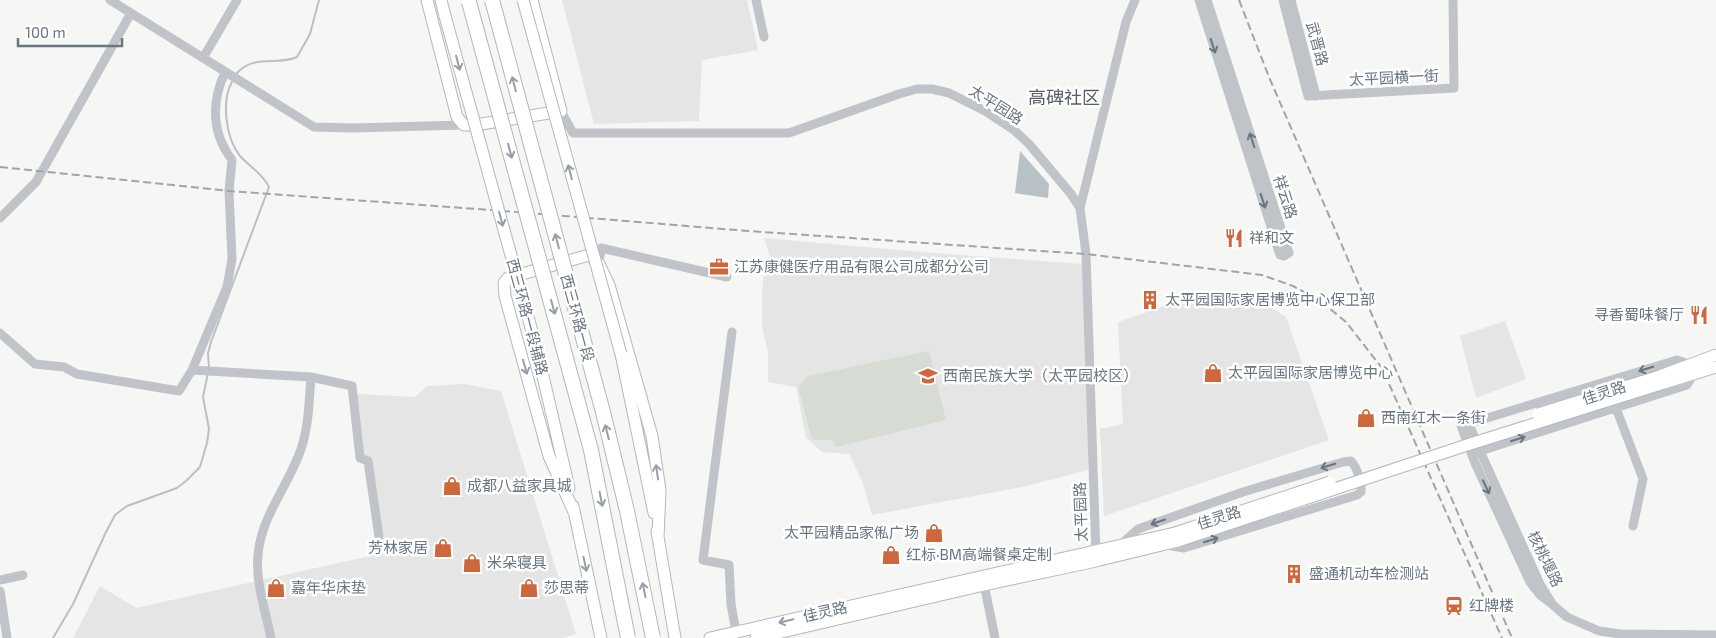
<svg xmlns="http://www.w3.org/2000/svg" width="1716" height="638" font-family="'Exo 2','Noto Sans SC',sans-serif">
  <rect width="100%" height="100%" fill="#f6f6f4"/>
  <path fill="#e4e5e4" d="M562 0H747L758 50 702 60 699 121 594 124Z
    M764 238 920 252 1082 264 1089 426 1088 470 1022 487 872 515 863 483 849 454 822 452 806 438 796 387 768 382V353L762 326V292L764 274 774 270Z
    M1206 292 1256 298 1286 317 1329 440 1104 516 1100 429 1123 424 1118 322Z
    M1505 321 1526 379 1476 398 1460 336Z
    M464 384 501 391 576 634 562 638H73L100 586 136 608 388 552 362 456 356 394 415 397 427 386Z"/>
  <path fill="#d6dbd3" d="M929 351 946 420 836 447 833 440H812L798 386 808 376Z"/>
  <path fill="#b8c1c5" d="M1020 151 1049 184 1048 198 1015 193Z"/>
  <g fill="none" stroke-linecap="round" stroke-linejoin="round">
    <path stroke="#b8c1c5" stroke-width="2" d="M237 73C254 54 277 66 297 57L310 34 319 0
      M209 368 208 353 211 342 269 187C263 174 249 166 240 156 226 139 221 101 232 82
      M53 638 73 604 106 532 115 515 127 506 177 488 186 481 200 467 207 443 209 429 203 397 208 373"/>
    <g stroke="#b4b7bb" stroke-width="13">
      <path id="major" d="M427 0 457 117 464 125H475L561 111 532 0
        M441 0 445 16
        M536 346 569 488
        M621 354 654 513
        M1660 376 1716 355
        M1664 383 1716 367
        M573 506 601 638
        M574 512 549 456 505 296 504 283 508 278 589 255 599 264 609 285 652 436 660 490 658 538
        M657 531 675 638
        M710 638 1175 533
        M756 638 984 585 1096 561 1178 541"/>
    </g>
    <path stroke="#c0c3c7" stroke-width="9" d="M110 0 314 127 353 128 464 125
      M756 0 764 37
      M1199 0 1280 255 1284 256 1289 253 1207 0
      M1283 0 1308 96 1454 88 1453 0
      M1291 0 1316 96
      M203 58 237 0
      M561 111 573 133H789L899 94 917 89H932L949 93 985 111 1014 130 1029 144 1071 194 1080 208 1086 254 1096 556
      M1080 208 1126 22 1135 0
      M0 218 36 182 131 13
      M599 264 601 248 727 277
      M732 332 703 560 729 565 731 604 736 632
      M0 333 35 364 64 367 77 374 179 391 192 370 227 287 232 259 229 191 232 160C211 132 211 103 225 72
      M192 370 311 377 352 386 360 458 368 461 379 537
      M1616 408 1643 479 1633 526
      M1469 424 1480 451 1540 584 1553 605 1567 617 1599 631 1620 634 1716 635
      M1474 453 1687 385 1695 372
      M1119 546 1138 529 1243 492 1343 462 1351 461C1357 468 1362 482 1361 492L1357 495 1184 548 1167 545
      M983 579 995 638
      M0 580 23 575
      M0 591 7 638
      M1553 605 1540 595 1530 582 1475 463 1461 426 1677 360 1692 365
      M271 638C266 612 255 582 258 555 261 516 289 485 301 449 309 426 309 400 311 377"/>
    <use href="#major" stroke="#fff" stroke-width="11"/>
    <path stroke="#a0a5aa" stroke-width="2" stroke-dasharray="8 4" stroke-linecap="butt" d="M1239 0 1269 77 1512 638
      M0 167 229 191 491 210 748 231 1086 254 1262 275 1293 286 1313 297 1329 308 1346 322 1382 368 1502 638"/>
    <g stroke="#b4b7bb" stroke-width="13" stroke-linecap="butt">
      <path id="major-bridge" d="M523 0 621 354
        M445 16 536 346
        M1538 414 1660 376
        M1175 533 1330 482
        M1178 541 1467 445 1664 383"/>
    </g>
    <g stroke="#b3b6b9" stroke-width="16" stroke-linecap="butt">
      <path id="highway-bridge" d="M492 0 603 412 627 511 653 638
        M469 2 591 450 628 638"/>
    </g>
    <use href="#major-bridge" stroke="#fff" stroke-width="11"/>
    <use href="#highway-bridge" stroke="#fff" stroke-width="14"/>
  </g>
  <defs><path id="oneway-shaft" d="M-6 0H5M1.5-3L5.5 0L1.5 3" fill="none" stroke-width="1.6" stroke-linecap="round" stroke-linejoin="round" transform="scale(1.25)"/></defs>
  <g stroke="#697581">
    <use href="#oneway-shaft" transform="translate(1213 46) rotate(72)"/>
    <use href="#oneway-shaft" transform="translate(1252 140) rotate(-108)"/>
    <use href="#oneway-shaft" transform="translate(1263 201) rotate(72)"/>
    <use href="#oneway-shaft" transform="translate(1646 369) rotate(163)"/>
    <use href="#oneway-shaft" transform="translate(1518 439) rotate(-18)"/>
    <use href="#oneway-shaft" transform="translate(1328 466) rotate(163)"/>
    <use href="#oneway-shaft" transform="translate(1486 487) rotate(65)"/>
    <use href="#oneway-shaft" transform="translate(1158 522) rotate(161)"/>
    <use href="#oneway-shaft" transform="translate(1211 540) rotate(-17)"/>
  </g>
  <g stroke="#969ea7">
    <use href="#oneway-shaft" transform="translate(458 63) rotate(75)"/>
    <use href="#oneway-shaft" transform="translate(514 84) rotate(-105)"/>
    <use href="#oneway-shaft" transform="translate(510 151) rotate(75)"/>
    <use href="#oneway-shaft" transform="translate(570 172) rotate(-105)"/>
    <use href="#oneway-shaft" transform="translate(501 219) rotate(75)"/>
    <use href="#oneway-shaft" transform="translate(557 241) rotate(-105)"/>
    <use href="#oneway-shaft" transform="translate(553 307) rotate(75)"/>
    <use href="#oneway-shaft" transform="translate(525 367) rotate(74)"/>
    <use href="#oneway-shaft" transform="translate(607 432) rotate(-104)"/>
    <use href="#oneway-shaft" transform="translate(657 472) rotate(-98)"/>
    <use href="#oneway-shaft" transform="translate(601 499) rotate(79)"/>
    <use href="#oneway-shaft" transform="translate(585 564) rotate(78)"/>
    <use href="#oneway-shaft" transform="translate(644 590) rotate(-102)"/>
    <use href="#oneway-shaft" transform="translate(786 621) rotate(167)"/>
  </g>
  <defs>
    <g id="restaurant-bare" transform="scale(1.5)"><path d="M-5-6h1v4h1v-4h1v4h1v-4h1v5L-1.5 .5V6h-2V.5L-5-1ZM5-6V6H3V1.5H1.5Q1.5-4 5-6Z" fill="#ce673c" stroke="#fff" stroke-width="2.5" paint-order="stroke"/></g>
    <g id="office-bare" transform="scale(1.5)"><path d="M-6-3h4V-5.5h4V-3h4V5H-6ZM-1-4.5V-3h2v-1.5ZM-6 0V1H6V0Z" fill="#ce673c" stroke="#fff" stroke-width="2.5" paint-order="stroke"/></g>
    <g id="building-bare" transform="scale(1.5)"><path d="M-4-6H4V6H1V3H-1V6H-4ZM-2.5-4.3h1.7v1.8h-1.7ZM.8-4.3h1.7v1.8H.8ZM-2.5-1h1.7V.8h-1.7ZM.8-1h1.7V.8H.8Z" fill="#ce673c" stroke="#fff" stroke-width="2.5" paint-order="stroke"/></g>
    <g id="shop-bare" transform="scale(1.5)"><path d="M-5-2.5h2.3a2.7 3.5 0 0 1 5.4 0H5L5.5 6h-11ZM-1.5-2.5h3a1.5 2.3 0 0 0-3 0Z" fill="#ce673c" stroke="#fff" stroke-width="2.5" paint-order="stroke"/></g>
    <g id="university-bare" transform="scale(1.5)"><path d="M0-5L7-2L0 1L-7-2ZM-4 1L0 2.5L4 1V4Q0 6-4 4Z" fill="#ce673c" stroke="#fff" stroke-width="2.5" paint-order="stroke"/></g>
    <g id="station-bare" transform="scale(1.5)"><path d="M-3-6H3Q5-6 5-4V2Q5 4 3 4L4.5 6H3L1.5 4h-3L-3 6H-4.5L-3 4Q-5 4-5 2V-4Q-5-6-3-6ZM-3.5-4v3h7v-3ZM-3.5 1v1.5H-2V1ZM2 1v1.5H3.5V1Z" fill="#ce673c" stroke="#fff" stroke-width="2.5" paint-order="stroke"/></g>
  </defs>
  <g fill-rule="evenodd">
    <use href="#restaurant-bare" x="1234" y="238"/>
    <use href="#office-bare" x="719" y="267"/>
    <use href="#building-bare" x="1150" y="300"/>
    <use href="#restaurant-bare" x="1699" y="315"/>
    <use href="#shop-bare" x="1213" y="373"/>
    <use href="#university-bare" x="928" y="376"/>
    <use href="#shop-bare" x="1366" y="418"/>
    <use href="#shop-bare" x="452" y="486"/>
    <use href="#shop-bare" x="934" y="533"/>
    <use href="#shop-bare" x="443" y="548"/>
    <use href="#shop-bare" x="891" y="555"/>
    <use href="#shop-bare" x="472" y="563"/>
    <use href="#building-bare" x="1294" y="574"/>
    <use href="#shop-bare" x="276" y="588"/>
    <use href="#shop-bare" x="529" y="588"/>
    <use href="#station-bare" x="1454" y="606"/>
  </g>
  <g text-anchor="middle" stroke-width="5" stroke-linejoin="round" paint-order="stroke">
    <g font-size="15" fill="#697581" stroke="#fff">
      <text transform="translate(1317 44) rotate(75)" y="5">武晋路</text>
      <text transform="translate(1394 78) rotate(-3)" y="5">太平园横一街</text>
      <text transform="translate(996 105) rotate(32)" y="5">太平园路</text>
      <text transform="translate(1285 197) rotate(72)" y="5">祥云路</text>
      <text transform="translate(527 317) rotate(75)" y="5">西三环路一段辅路</text>
      <text transform="translate(577 318) rotate(75)" y="5">西三环路一段</text>
      <text transform="translate(1604 393) rotate(-18)" y="5">佳灵路</text>
      <text transform="translate(1081 512) rotate(-92)" y="5">太平园路</text>
      <text transform="translate(1219 518) rotate(-18)" y="5">佳灵路</text>
      <text transform="translate(1545 559) rotate(64)" y="5">核桃堰路</text>
      <text transform="translate(825 612) rotate(-13)" y="5">佳灵路</text>
    </g>
    <g font-size="15" fill="#697581" stroke="#fff" text-anchor="start">
      <text x="1249" y="243">祥和文</text>
      <text x="734" y="272">江苏康健医疗用品有限公司成都分公司</text>
      <text x="1165" y="305">太平园国际家居博览中心保卫部</text>
      <text x="1684" y="320" text-anchor="end">寻香蜀味餐厅</text>
      <text x="1228" y="378">太平园国际家居博览中心</text>
      <text x="943" y="381">西南民族大学（太平园校区）</text>
      <text x="1381" y="423">西南红木一条街</text>
      <text x="467" y="491">成都八益家具城</text>
      <text x="919" y="538" text-anchor="end">太平园精品家俬广场</text>
      <text x="428" y="553" text-anchor="end">芳林家居</text>
      <text x="906" y="560">红标·BM高端餐桌定制</text>
      <text x="487" y="568">米朵寝具</text>
      <text x="1309" y="579">盛通机动车检测站</text>
      <text x="291" y="593">嘉年华床垫</text>
      <text x="544" y="593">莎思蒂</text>
      <text x="1469" y="611">红牌楼</text>
    </g>
    <g font-size="18" fill="#565e67" stroke="#fff">
      <text x="1064" y="104">高碑社区</text>
    </g>
  </g>
  <path d="M18 38v8h104v-8" fill="none" stroke="#697581" stroke-width="2.5"/>
  <text x="25" y="38" font-size="15" fill="#697581" stroke="#ffffff" stroke-width="4" paint-order="stroke">100 m</text>
</svg>
